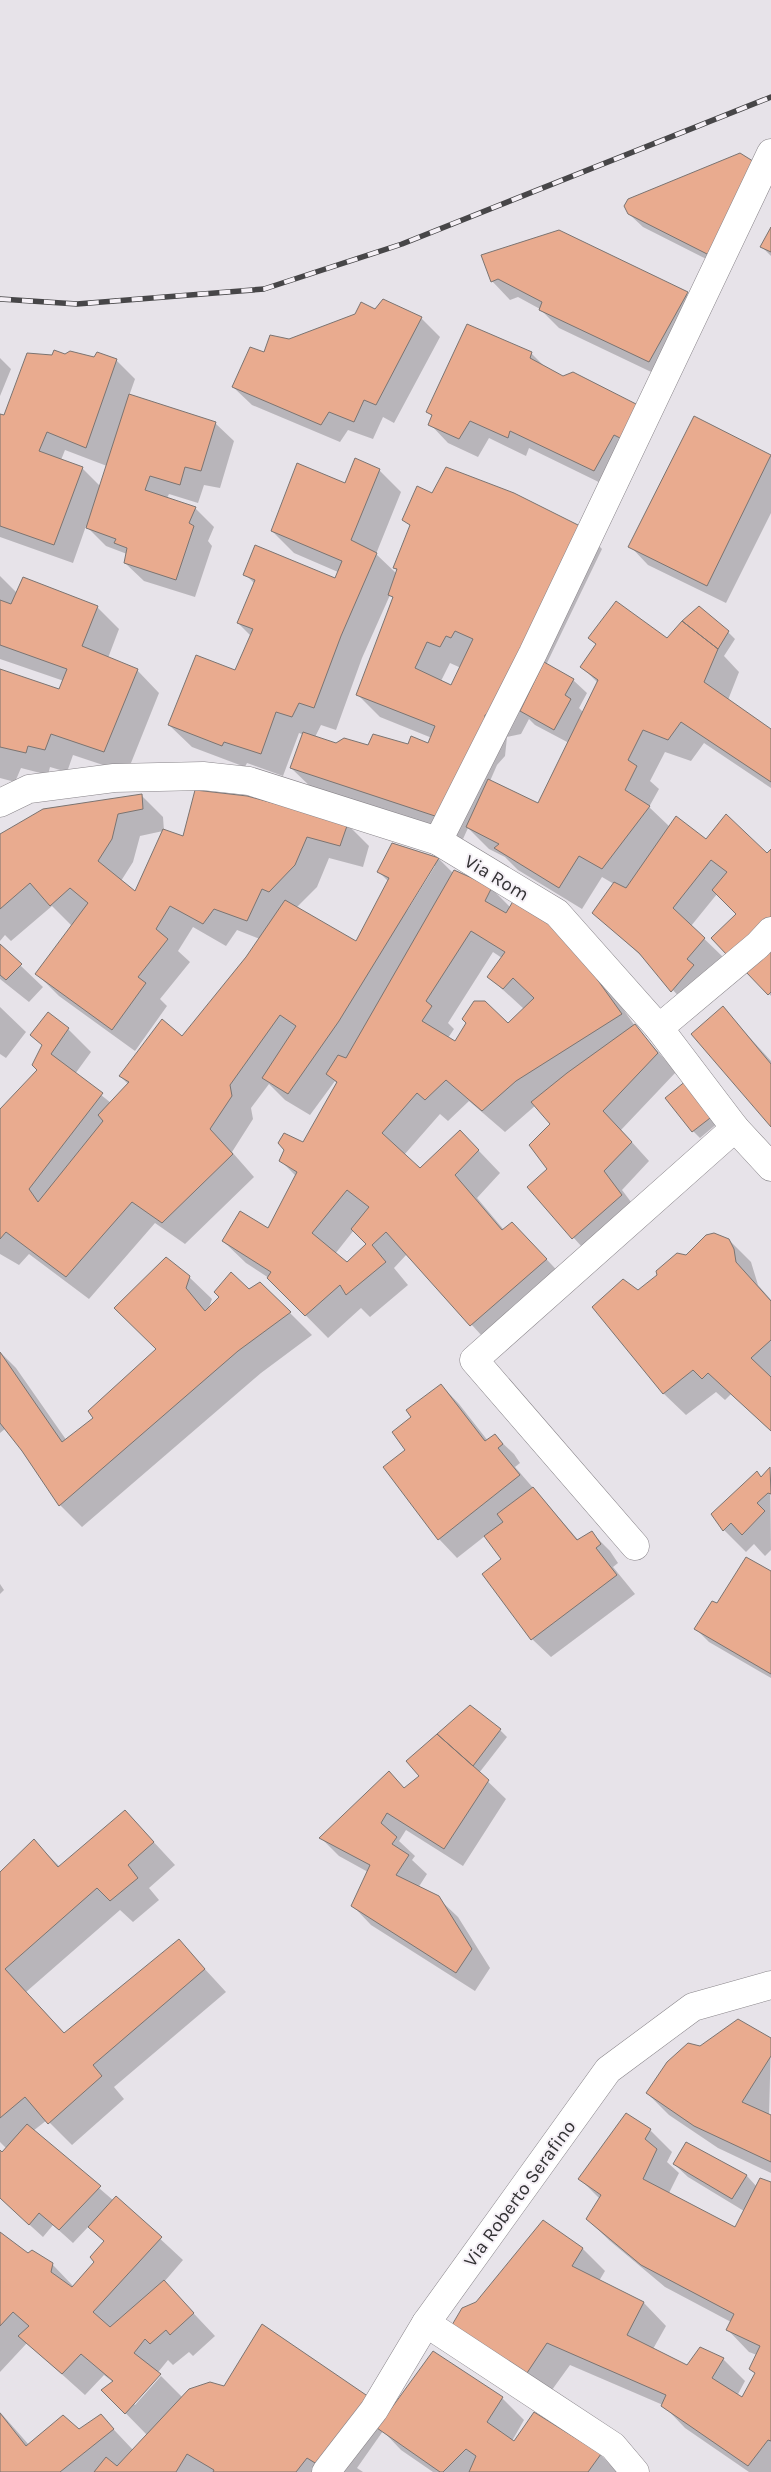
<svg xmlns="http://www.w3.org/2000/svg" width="771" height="2472" font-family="Karla,sans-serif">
  <rect width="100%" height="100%" fill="#e7e3e9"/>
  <path fill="#0003" fill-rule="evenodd" d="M769 177 724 268 643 227 629 214Z
    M771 229V256L761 246Z
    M483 256 687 294 705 312 668 380 559 328 540 309 518 297 510 300 492 281Z
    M421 318 440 337 394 423 383 417 373 439 348 430 340 442 252 405 233 387 265 353 289 341Z
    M531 353 546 368 563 377 638 406 613 489 529 448 526 456 489 438 478 457 448 443 430 424 433 417 427 411Z
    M66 356 116 360 135 379 129 396 215 423 234 441 220 488 204 485 198 503 169 494 167 498 195 508 214 527 208 541 212 546 195 597 144 581 125 563 127 554 106 546 86 526 73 563 0 537V415L5 417ZM65 450 107 466 101 487 82 468 61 460Z
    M0 358 11 369 0 396Z
    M694 418 771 456V513L726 603 648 565 630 546Z
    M379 470 401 492 376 554 397 574 398 571 394 568 411 526 404 519 433 494 580 527 602 549 546 665 573 680 587 693 579 708 584 713 598 683 582 667 597 645 589 638 667 640 728 632 735 639 724 656 739 672 728 700 771 730V788L704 743 691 761 665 752 650 781 659 789 649 807 670 827 707 841 767 855 771 851V996L747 971 738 915 717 894 691 926 723 957 690 1009 648 962 594 913 614 884 602 877 582 909 518 870 505 857 489 849 468 828 463 839 314 790 291 768 304 735 299 733 283 776 247 763 245 767 192 747 169 725 236 672 251 636 238 623 255 584 245 574 335 579 338 572 294 553 272 531 346 484ZM390 595 394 599 357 694 380 717 432 738 429 744 369 746 336 744 315 737 321 725 336 730 362 658ZM450 663 461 668 452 686 441 681ZM529 719 535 725 569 743 539 805 490 781 497 765 505 756 507 737 521 734Z
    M0 576 17 593 97 607 119 629 108 658 137 670 159 693 127 773 73 755 67 772 50 767 48 775 21 768 15 782 0 778V670L60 691 64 681 0 659Z
    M141 795 163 817 164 831 184 838 347 824 369 846 363 867 329 858 317 887 296 908 357 943 389 882 379 872 393 845 439 859 454 874 491 888 511 908 578 946 635 1026 676 1072 621 1130 649 1161 622 1190 640 1214 591 1257 529 1188 549 1169 552 1124 536 1105 505 1132 469 1101 448 1121 440 1114 404 1155 420 1169 460 1131 500 1173 477 1198 504 1230 534 1246 568 1282 493 1348 407 1254 394 1268 408 1285 370 1317 361 1308 328 1338 269 1278 246 1263 223 1241 269 1229 296 1176 281 1161 304 1144 337 1084 335 1081 310 1115 285 1100 269 1084 251 1108 253 1119 232 1152 254 1177 185 1244 155 1223 89 1299 29 1254 19 1265 0 1254V1111L38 1070 43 1046 32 1035 48 1014 68 1029 91 1052 75 1074 111 1103 128 1084 120 1076 183 1038 260 939 237 930 226 946 193 927 178 951 190 962 160 999 167 1006 135 1051 59 996 37 974 72 926 52 906 11 941 5 935 0 941V836ZM163 831 136 893 121 881 133 862 140 836ZM433 865 435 866 407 911 409 905ZM493 952 502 958 489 977 524 1009 508 1025 455 1042 448 1038 454 1029 448 1023ZM354 1230 367 1244 347 1264 335 1254Z
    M0 946 43 987 29 1002 0 979Z
    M0 1007 26 1032 6 1058 0 1054Z
    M723 1008 771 1061V1125Z
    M687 1082 719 1122 700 1138 693 1131Z
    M729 1240 751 1262 758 1285 771 1300V1431L731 1394 725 1400 716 1392 686 1415 663 1393 638 1292 686 1256Z
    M189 1277 212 1299 208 1310 260 1283 312 1335 261 1373 82 1527 60 1505 6 1428 0 1433V1352L16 1368 67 1441 95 1418 158 1350Z
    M441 1385 459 1404 488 1441 495 1436 514 1454 520 1463 515 1467 579 1541 592 1533 610 1551 618 1563 613 1567 635 1594 551 1657 532 1639 502 1560 485 1536 457 1558 439 1539 407 1450 413 1417Z
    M770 1469 771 1550 765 1556 754 1544 746 1552 724 1530 712 1514 762 1478Z
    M771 1572V1678L709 1642 696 1629 717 1605Z
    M0 1584 4 1590 0 1594Z
    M500 1730 507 1737 479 1773 506 1799 463 1866 406 1830 399 1841 415 1856 412 1860 427 1874 418 1888 438 1898 458 1917 490 1968 475 1991 371 1925 353 1906 368 1872 339 1856 321 1838 389 1772 405 1789Z
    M125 1811 175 1865 149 1888 159 1900 133 1922 120 1910 26 1992 65 2034 179 1941 226 1992 114 2087 124 2099 72 2145 47 2120 33 2131 114 2201 116 2198 183 2260 164 2282 215 2336 193 2356 189 2352 173 2365 168 2360 133 2403 135 2405 161 2376 182 2397 224 2387 387 2416 502 2398 524 2420 512 2441 514 2442 600 2454 617 2472H433L401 2450 383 2431 357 2468 363 2472H0V2412L29 2445 78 2431 101 2416 133 2450 147 2435 103 2390 113 2382 104 2375 85 2395 27 2343 0 2372V2234L28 2254 52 2264 74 2287 96 2262 105 2242 89 2226 73 2243 53 2225 43 2237 0 2198V2152L2 2154 6 2148 0 2142V1873L34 1841 60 1867Z
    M771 2040 769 2116 771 2117V2173L718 2148 669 2115 647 2093 700 2048Z
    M650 2130 672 2152 667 2162 679 2173 669 2193 735 2228 744 2211 688 2177 674 2164 686 2144 747 2176 757 2187 771 2184V2472H749L685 2428 663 2405 570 2365 549 2394 476 2347V2303L543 2222 583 2249 605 2271 599 2281 644 2303 666 2326 653 2349 687 2366 723 2359 745 2381 737 2396 743 2399 756 2374 751 2369 757 2355 749 2352 727 2329 731 2322 665 2287 610 2241 587 2219 600 2199 580 2179Z"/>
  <path fill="#e9ab8f" stroke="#7b7471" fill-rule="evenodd" d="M740 153 756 163 711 256 628 214 624 206 628 199Z
    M771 227V252L760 247Z
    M559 230 688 292 649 362 539 310 542 302 498 279 491 282 481 255Z
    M383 299 422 317 376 405 364 400 354 422 329 412 321 425 232 387 250 347 264 352 270 335 289 339 355 314 361 302 375 309Z
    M467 324 532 352 530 358 563 376 573 372 638 405 622 439 614 435 594 471 510 431 508 438 470 421 459 439 428 425 432 415 426 412Z
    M54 350 65 354 70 351 94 357 97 352 117 359 86 448 47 432 39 451 83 467 54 545 0 526V414L4 415 27 353 52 355Z
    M129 394 216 422 201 471 185 467 180 485 150 476 145 490 196 507 189 523 194 526 176 580 124 563 127 548 114 543 116 539 86 528Z
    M694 416 771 455 707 586 628 547Z
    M355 458 380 469 351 540 377 553 341 636 314 708 299 703 292 717 276 712 261 754 224 742 222 746 168 725 196 655 235 670 253 629 237 623 255 580 243 575 255 545 335 578 342 561 271 531 297 463 345 483Z
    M446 467 514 493 580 526 499 712 485 715 484 733 441 818 290 768 303 732 336 743 344 738 368 745 373 734 408 744 411 736 428 743 435 726 356 695 393 597 388 595 397 569 393 568 410 525 402 520 417 486 432 493ZM455 631 473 639 451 685 415 668 427 642 440 647 446 636 451 638Z
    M23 577 98 606 82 646 138 669 104 752 51 734 45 750 28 746 26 753 0 747V669L59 689 67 669 0 645V600L11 604Z
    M616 601 667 638 682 621 718 649 704 682 771 729V782L681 722 668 740 643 730 628 760 637 766 625 790 650 806 602 869 579 856 559 888 494 848 499 844 466 827 488 779 538 803 598 680 580 667 596 644 588 638Z
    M699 606 729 631 718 649 682 621Z
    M544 662 574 679 565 695 571 699 554 730 520 711Z
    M195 790 247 796 348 823 340 846 307 837 295 865 269 892 262 889 247 921 214 909 203 924 170 906 156 929 168 939 138 977 146 983 112 1030 35 974 88 903 70 888 50 906 30 883 0 909V834L43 809 142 794 143 809 118 814 112 839 98 861 135 891 163 829 183 836Z
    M726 814 767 853 771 849V922L727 955 711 938 736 914 712 890 727 872 711 860 673 908 705 938 687 959 694 965 671 992 639 953 592 913 614 882 626 888 676 816 706 839Z
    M392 843 439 858 339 1021 288 1094 262 1078 296 1026 280 1015 230 1085 232 1096 210 1129 233 1154 162 1223 132 1202 66 1277 6 1232 0 1239V1109L37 1070 32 1065 42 1045 30 1035 48 1012 69 1028 51 1054 103 1093 29 1189 38 1202 103 1121 98 1115 129 1082 119 1076 162 1019 182 1036 246 957 285 900 356 941 389 878 377 872Z
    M454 870 492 887 485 901 506 913 518 893 556 922 622 1014 516 1081 482 1111 446 1080 425 1100 417 1093 382 1133 420 1168 460 1130 479 1150 455 1175 502 1230 512 1222 547 1259 470 1326 386 1232 372 1245 386 1262 346 1295 340 1285 305 1316 267 1278 271 1272 222 1241 240 1211 268 1228 297 1172 279 1161 284 1150 278 1143 284 1133 303 1142 337 1082 326 1074 338 1055 346 1058ZM471 931 505 952 487 977 503 989 513 978 534 998 508 1023 485 1001H474L462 1019 466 1023 455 1041 422 1021 432 1006 426 1001ZM347 1190 369 1207 351 1229 366 1244 347 1262 312 1233Z
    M0 944 22 964 6 980 0 975Z
    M771 951V992L768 995 746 972Z
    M723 1006 771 1064V1127L691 1034Z
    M635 1024 658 1053 603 1111 632 1142 604 1171 622 1195 572 1239 527 1187 547 1169 529 1145 550 1124 531 1102 567 1073Z
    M687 1080 714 1115 692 1132 665 1098Z
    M714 1233 729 1239 734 1249 736 1262 771 1301V1340L751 1358 771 1377V1431L708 1373 702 1379 693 1370 663 1394 592 1307 623 1279 638 1290 657 1275 656 1271 677 1253 686 1255 706 1235Z
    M166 1257 190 1276 186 1288 205 1311 219 1297 214 1292 231 1272 249 1289 260 1282 291 1312 238 1351 59 1506 22 1451 0 1423V1352L62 1442 93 1418 88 1411 156 1349 114 1308Z
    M441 1384 485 1441 495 1434 503 1444 498 1448 520 1475 438 1540 383 1467 405 1450 392 1432 411 1417 406 1410Z
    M770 1467 771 1494 768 1493 757 1503 765 1511 742 1535 731 1523 723 1531 711 1514 757 1471 761 1477Z
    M533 1487 577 1540 592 1531 601 1544 596 1548 617 1575 531 1640 482 1574 501 1559 484 1536 503 1522 497 1514Z
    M746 1557 771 1571V1674L694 1629 712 1601 717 1603Z
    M470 1705 501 1729 473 1766 437 1734Z
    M437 1734 489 1780 444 1849 387 1813 381 1823 397 1837 392 1844 409 1855 396 1875 439 1896 472 1949 456 1973 351 1906 370 1865 319 1838 389 1771 404 1788 419 1776 406 1761Z
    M125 1810 154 1842 128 1865 138 1878 110 1901 97 1888 5 1969 64 2033 179 1939 205 1969 93 2065 102 2076 48 2124 25 2097 0 2118V1872L34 1839 58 1867Z
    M738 2019 771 2038V2056L742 2102 771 2115V2162L694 2126 646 2093 667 2062 688 2043 700 2046Z
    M626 2113 651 2129 645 2139 657 2149 643 2179 735 2227 760 2178 771 2182V2441L768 2440 748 2466 661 2406 666 2395 547 2343 527 2373 452 2325 462 2308 476 2302 543 2220 583 2248 572 2266 644 2302 627 2335 687 2365 700 2347 724 2358 712 2378 742 2397 755 2373 749 2369 760 2346 726 2330 734 2314 641 2265 586 2219 601 2195 578 2179Z
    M27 2124 101 2186 59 2230 39 2213 29 2225 0 2198V2150L2 2152Z
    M686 2142 747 2175 732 2199 673 2164Z
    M116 2196 162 2237 93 2312 110 2327 164 2280 194 2313 170 2335 166 2330 150 2344 145 2339 134 2353 161 2374 125 2414 101 2390 113 2381 81 2354 62 2374 18 2336 29 2326 13 2312 0 2326V2232L28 2253 32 2250 53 2263 51 2272 72 2287 94 2262 90 2257 104 2241 88 2227Z
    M262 2324 369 2397 320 2466 307 2458 296 2472H213L214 2470 187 2454 176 2472H94L106 2457 117 2466 189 2389 210 2382 224 2386Z
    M433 2351 503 2397 487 2422 514 2441 534 2412 601 2454 588 2472H469L476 2456 466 2449 443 2472H440L377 2428Z
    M0 2413 26 2446 63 2415 79 2429 101 2414 114 2429 60 2472H0Z"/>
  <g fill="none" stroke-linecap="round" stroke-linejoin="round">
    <g stroke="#888489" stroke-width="29">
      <path id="minor" d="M438 841 533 653 771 153
        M659 1028 758 945 771 931
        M635 1546 474 1360 735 1128
        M426 2323 613 2446 635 2472"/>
    </g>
    <g stroke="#888489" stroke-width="29">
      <path id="major" d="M0 803 29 789 114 778 203 776 249 781 438 841 557 913 659 1028 735 1128 771 1167
        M326 2472 374 2410 426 2323 608 2070 693 2007 771 1985"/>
    </g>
    <use href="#minor" stroke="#fff" stroke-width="28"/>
    <use href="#major" stroke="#fff" stroke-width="28"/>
    <g stroke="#474648" stroke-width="5.5">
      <path id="rail" d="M0 299 77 304 264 289 402 244 771 97"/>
    </g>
    <use href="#rail" stroke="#f5f0f6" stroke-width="4" stroke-dasharray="11" stroke-linecap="butt"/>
  </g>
  <g text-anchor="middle" stroke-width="4" stroke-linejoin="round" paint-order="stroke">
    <g font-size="19" fill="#333234" stroke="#f5f0f6">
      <text transform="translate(497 877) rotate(31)" y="7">Via Rom</text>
      <text transform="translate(519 2193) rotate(-54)" y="7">Via Roberto Serafino</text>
    </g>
  </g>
</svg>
